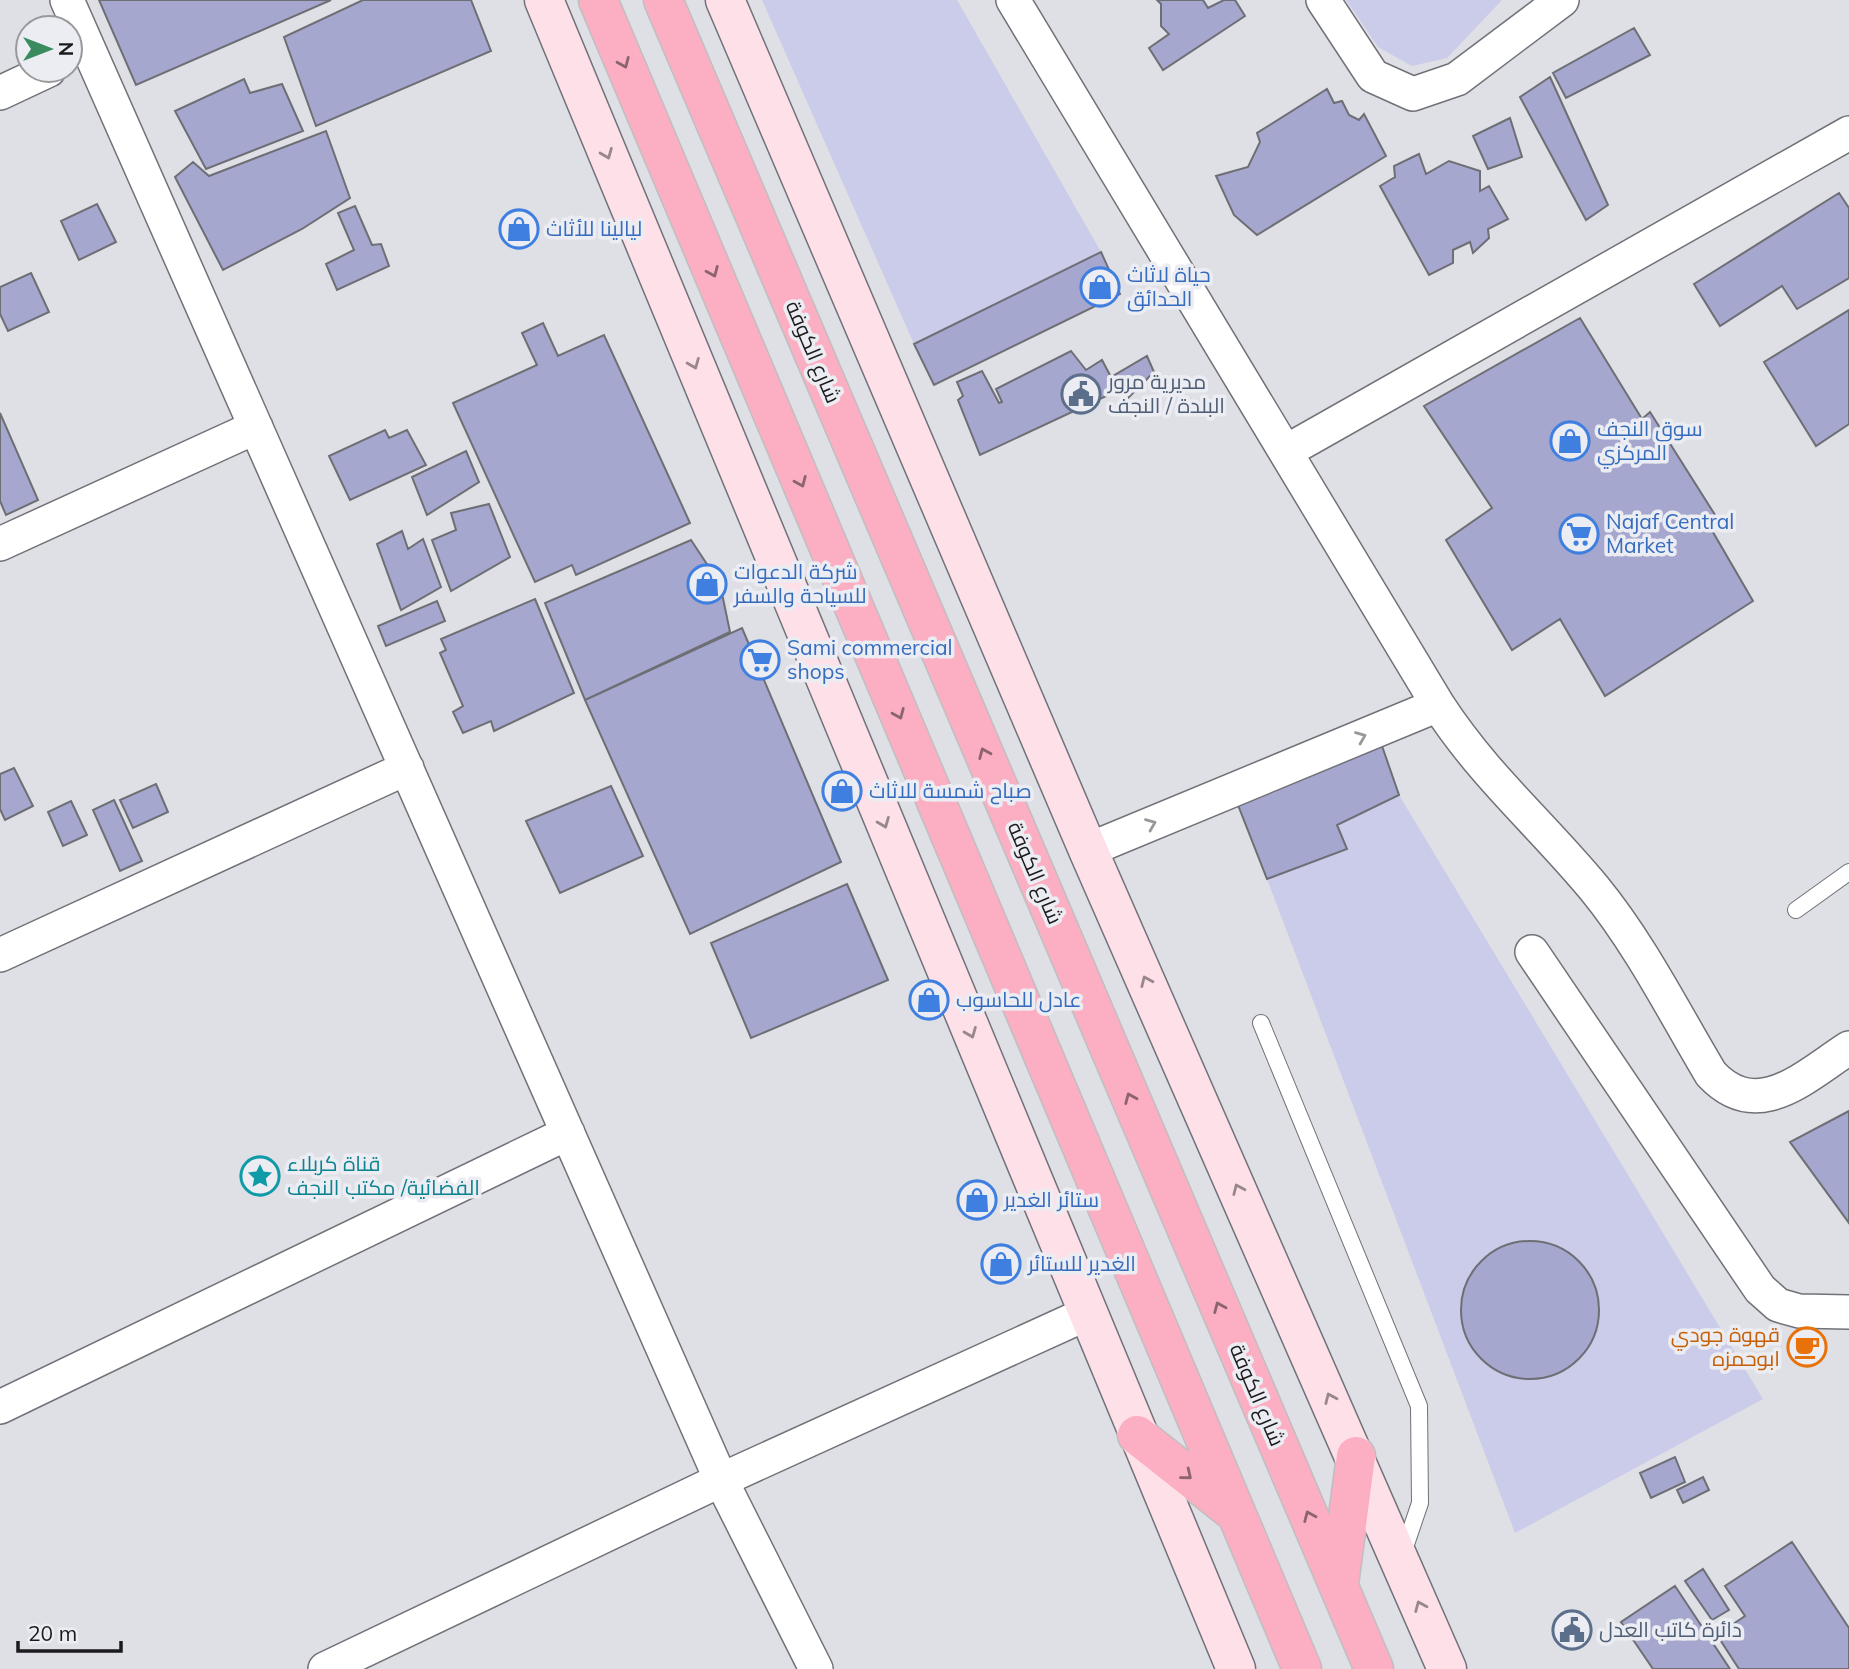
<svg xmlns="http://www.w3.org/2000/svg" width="1849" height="1669" font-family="Mulish,Cairo,sans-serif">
  <rect width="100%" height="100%" fill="#dfdfe6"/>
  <path fill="#cbccea" d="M762 0H957L1101 252 914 344Z
    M1346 0H1502L1447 58 1412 66 1378 47Z
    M1399 795 1763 1399 1515 1533 1267 879 1347 849 1337 825Z"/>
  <path fill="#a6a7ce" stroke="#6e6e75" stroke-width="2" d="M99 0H331L136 85Z
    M363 0H471L491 51 316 126 284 37Z
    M1157 0H1203L1208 8 1224 0H1235L1245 16 1163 70 1149 48 1169 34 1161 26V4Z
    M1634 28 1650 55 1566 98 1553 73Z
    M1550 77 1608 205 1586 220 1520 97Z
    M244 79 250 93 282 84 303 131 206 169 175 111Z
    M1327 89 1334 103 1342 101 1349 115 1359 120 1364 114 1386 156 1257 235 1234 215 1216 176 1248 167 1260 142 1257 133Z
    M1510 118 1522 157 1488 169 1473 136Z
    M326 131 350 198 302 229 223 270 175 177 193 162 209 176Z
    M1419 154 1426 174 1449 161 1480 171V191L1489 186 1508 219 1488 229 1489 238 1473 253 1470 242 1453 250V263L1429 275 1380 186 1395 177 1394 166Z
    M1839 193 1849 208V278L1797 309 1782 286 1720 326 1694 284Z
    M97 204 116 242 79 260 61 221Z
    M355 206 372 245 381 244 389 266 337 290 326 264 354 250 338 213Z
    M1101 252 1120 294 934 385 914 344Z
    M31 273 49 312 8 331 0 314V287Z
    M1849 310V424L1816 446 1764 362Z
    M1580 318 1642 419 1650 412 1717 518 1710 527 1753 601 1605 696 1560 619 1512 650 1446 540 1492 508 1424 406Z
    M543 323 558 356 604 335 690 523 576 575 572 565 535 582 453 403 537 365 522 333Z
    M1071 351 1086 370 1102 360 1111 377 1147 356 1154 372 1127 399 1119 390 980 455 958 400 963 396 957 382 982 371 999 403 1002 402 996 389Z
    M0 413 38 500 6 515 0 501Z
    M385 430 389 438 407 430 426 465 350 500 329 456Z
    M466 451 479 482 427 515 412 477Z
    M489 504 510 557 451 591 432 540 456 530 451 513Z
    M402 531 408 549 423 539 441 587 401 610 377 544Z
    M691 540 720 584 730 632 585 700 545 603Z
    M535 599 574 693 494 731 491 721 463 733 453 712 463 706 440 653 446 650 441 639Z
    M437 601 445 621 386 646 378 626Z
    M742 628 841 862 690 934 585 700Z
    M1382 746 1399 795 1337 825 1347 849 1267 879 1238 805Z
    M14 768 33 806 5 820 0 809V774Z
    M156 784 168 812 133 828 120 800Z
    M611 786 643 856 560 893 526 821Z
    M114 800 142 861 120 871 93 810Z
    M71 801 87 835 63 846 48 812Z
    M847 884 888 980 751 1038 711 943Z
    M1849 1111V1223L1790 1142Z
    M1461 1310a69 69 0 1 1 138 0a69 69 0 1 1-138 0Z
    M1675 1457 1685 1482 1651 1498 1640 1473Z
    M1703 1477 1709 1490 1683 1503 1677 1490Z
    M1792 1542 1849 1628V1669H1739L1717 1635 1745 1616 1725 1586Z
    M1703 1569 1729 1610 1712 1620 1685 1581Z
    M1675 1586 1730 1669H1653L1621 1622Z"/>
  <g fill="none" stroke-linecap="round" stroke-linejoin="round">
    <g stroke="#717278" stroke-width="18">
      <path id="service" d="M1796 910 1849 872
        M1261 1023 1419 1406 1420 1503 1403 1553"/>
    </g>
    <g stroke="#717278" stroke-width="36">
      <path id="minor" d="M67 0 721 1480 816 1669
        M1013 0 1438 705C1484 776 1541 824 1594 888 1640 944 1674 1012 1711 1074 1758 1124 1805 1076 1849 1048
        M1323 0 1373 76 1413 94 1457 79 1562 0
        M0 93 49 70
        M1287 451 1849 133
        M0 544 256 427
        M1088 850 1438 705
        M1532 952 1760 1289 1778 1305 1799 1311 1849 1312
        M0 955 407 768
        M0 1407 568 1133
        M325 1669 721 1480 1086 1314"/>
    </g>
    <g stroke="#717278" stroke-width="41">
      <path id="secondary" d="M544 0 1236 1669
        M725 0 1088 850 1447 1669"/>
    </g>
    <g stroke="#bfbfc0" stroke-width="41">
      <path id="trunk" d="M598 0 1302 1669
        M663 0 1374 1669
        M1137 1435 1234 1512
        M1339 1584 1356 1456"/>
    </g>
    <use href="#service" stroke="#fff" stroke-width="16"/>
    <use href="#minor" stroke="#fff" stroke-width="33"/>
    <use href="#secondary" stroke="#fee0e8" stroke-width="38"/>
    <use href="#trunk" stroke="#fcaec2" stroke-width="38"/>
  </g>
  <defs><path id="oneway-chevron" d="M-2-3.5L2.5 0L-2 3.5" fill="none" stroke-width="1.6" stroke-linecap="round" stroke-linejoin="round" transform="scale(1.75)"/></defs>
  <g stroke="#8c6470">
    <use href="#oneway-chevron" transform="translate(624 63) rotate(67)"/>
    <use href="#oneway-chevron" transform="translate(713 272) rotate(67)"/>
    <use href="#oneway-chevron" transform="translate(801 482) rotate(67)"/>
    <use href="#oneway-chevron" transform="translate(899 714) rotate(67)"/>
    <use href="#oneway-chevron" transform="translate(984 753) rotate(-113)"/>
    <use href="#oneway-chevron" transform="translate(1130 1098) rotate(-113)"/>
    <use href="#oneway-chevron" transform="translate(1219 1307) rotate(-113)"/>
    <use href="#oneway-chevron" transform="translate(1187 1475) rotate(39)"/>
    <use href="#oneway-chevron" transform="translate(1309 1516) rotate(-113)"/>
  </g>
  <g stroke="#98878d">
    <use href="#oneway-chevron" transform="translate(607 154) rotate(68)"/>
    <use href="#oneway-chevron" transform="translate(694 364) rotate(68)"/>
    <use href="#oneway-chevron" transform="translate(884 823) rotate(68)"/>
    <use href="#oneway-chevron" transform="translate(1146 981) rotate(-114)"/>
    <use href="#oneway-chevron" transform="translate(971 1033) rotate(68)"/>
    <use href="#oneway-chevron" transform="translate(1238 1189) rotate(-114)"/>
    <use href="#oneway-chevron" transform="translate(1330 1398) rotate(-114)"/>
    <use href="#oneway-chevron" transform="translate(1420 1606) rotate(-113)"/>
  </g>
  <g stroke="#989899">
    <use href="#oneway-chevron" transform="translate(1361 737) rotate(-22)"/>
    <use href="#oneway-chevron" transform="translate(1151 824) rotate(-22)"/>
  </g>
  <defs>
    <g id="shop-ring" transform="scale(2.0125)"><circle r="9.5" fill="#ececf3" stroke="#3f7fe0" stroke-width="1.5"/><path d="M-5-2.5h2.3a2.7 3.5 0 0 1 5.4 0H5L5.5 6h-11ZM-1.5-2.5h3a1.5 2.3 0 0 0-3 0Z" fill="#3f7fe0"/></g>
    <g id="civic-ring" transform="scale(2.0125)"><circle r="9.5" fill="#ececf3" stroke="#5c6f8a" stroke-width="1.5"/><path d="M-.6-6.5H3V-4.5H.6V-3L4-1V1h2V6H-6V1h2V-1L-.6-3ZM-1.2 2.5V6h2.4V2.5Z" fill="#5c6f8a"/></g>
    <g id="supermarket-ring" transform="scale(2.0125)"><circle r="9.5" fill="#ececf3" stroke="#3f7fe0" stroke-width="1.5"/><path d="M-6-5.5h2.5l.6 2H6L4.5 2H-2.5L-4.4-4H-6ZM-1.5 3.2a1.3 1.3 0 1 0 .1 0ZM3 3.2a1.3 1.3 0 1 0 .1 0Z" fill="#3f7fe0"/></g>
    <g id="sight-ring" transform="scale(2.0125)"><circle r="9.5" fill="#ececf3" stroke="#0f9aa8" stroke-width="1.5"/><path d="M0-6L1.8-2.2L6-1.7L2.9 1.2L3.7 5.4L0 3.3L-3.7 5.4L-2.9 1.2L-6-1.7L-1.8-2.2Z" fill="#0f9aa8"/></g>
    <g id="cafe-ring" transform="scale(2.0125)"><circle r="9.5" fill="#ececf3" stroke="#e8710a" stroke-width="1.5"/><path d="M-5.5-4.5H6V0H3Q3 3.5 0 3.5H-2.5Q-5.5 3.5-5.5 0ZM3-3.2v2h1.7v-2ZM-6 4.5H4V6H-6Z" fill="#e8710a"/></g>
  </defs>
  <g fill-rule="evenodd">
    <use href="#shop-ring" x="519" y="229"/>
    <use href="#shop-ring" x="1100" y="287"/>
    <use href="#civic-ring" x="1081" y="394"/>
    <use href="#shop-ring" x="1570" y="441"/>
    <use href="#supermarket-ring" x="1579" y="534"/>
    <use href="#shop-ring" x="707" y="584"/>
    <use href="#supermarket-ring" x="760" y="660"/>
    <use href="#shop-ring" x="842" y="791"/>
    <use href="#shop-ring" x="929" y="1000"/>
    <use href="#sight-ring" x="260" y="1176"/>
    <use href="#shop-ring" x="977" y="1200"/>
    <use href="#shop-ring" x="1001" y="1264"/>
    <use href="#cafe-ring" x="1807" y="1347"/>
    <use href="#civic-ring" x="1572" y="1630"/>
  </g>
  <g text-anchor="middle" stroke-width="7" stroke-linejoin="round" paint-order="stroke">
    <g font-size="21" fill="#366cbe" stroke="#ececf3" text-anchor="start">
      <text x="546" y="236">ليالينا للأثاث</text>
      <text x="1127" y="282">حياة لاثاث<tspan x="1127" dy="24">الحدائق</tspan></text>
      <text x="1597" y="436">سوق النجف<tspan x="1597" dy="24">المركزي</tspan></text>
      <text x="1606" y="529">Najaf Central<tspan x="1606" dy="24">Market</tspan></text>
      <text x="734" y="579">شركة الدعوات<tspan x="734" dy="24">للسياحة والسفر</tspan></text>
      <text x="787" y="655">Sami commercial<tspan x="787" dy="24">shops</tspan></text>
      <text x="869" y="798">صباح شمسة للاثاث</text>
      <text x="956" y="1007">عادل للحاسوب</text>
      <text x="1004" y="1207">ستائر الغدير</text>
      <text x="1028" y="1271">الغدير للستائر</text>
    </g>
    <g font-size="21" fill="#1b1b1d" stroke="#ececf3">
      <text transform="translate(813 352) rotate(67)" y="7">شارع الكوفة</text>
      <text transform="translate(1035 873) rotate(67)" y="7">شارع الكوفة</text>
      <text transform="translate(1257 1395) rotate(67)" y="7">شارع الكوفة</text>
    </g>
    <g font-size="21" fill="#4e5e75" stroke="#ececf3" text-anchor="start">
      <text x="1108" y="389">مديرية مرور<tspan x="1108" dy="24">البلدة / النجف</tspan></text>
      <text x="1599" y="1637">دائرة كاتب العدل</text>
    </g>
    <g font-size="21" fill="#0d838f" stroke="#ececf3" text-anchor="start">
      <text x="287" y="1171">قناة كربلاء<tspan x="287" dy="24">الفضائية/ مكتب النجف</tspan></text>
    </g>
    <g font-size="21" fill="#c56008" stroke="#ececf3" text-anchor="end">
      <text x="1780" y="1342">قهوة جودي<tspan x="1780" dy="24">ابوحمزه</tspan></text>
    </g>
  </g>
  <g transform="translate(49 49) rotate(90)"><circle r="33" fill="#ececf3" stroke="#98989d" stroke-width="2"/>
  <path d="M0-5L12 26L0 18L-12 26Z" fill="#3a8c5f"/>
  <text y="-10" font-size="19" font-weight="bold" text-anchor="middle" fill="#1b1b1d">N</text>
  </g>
  <path d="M18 1641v10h103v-10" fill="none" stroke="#1b1b1d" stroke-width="3.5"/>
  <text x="28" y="1641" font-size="21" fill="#1b1b1d" stroke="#ececf3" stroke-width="5" paint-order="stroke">20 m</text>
</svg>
